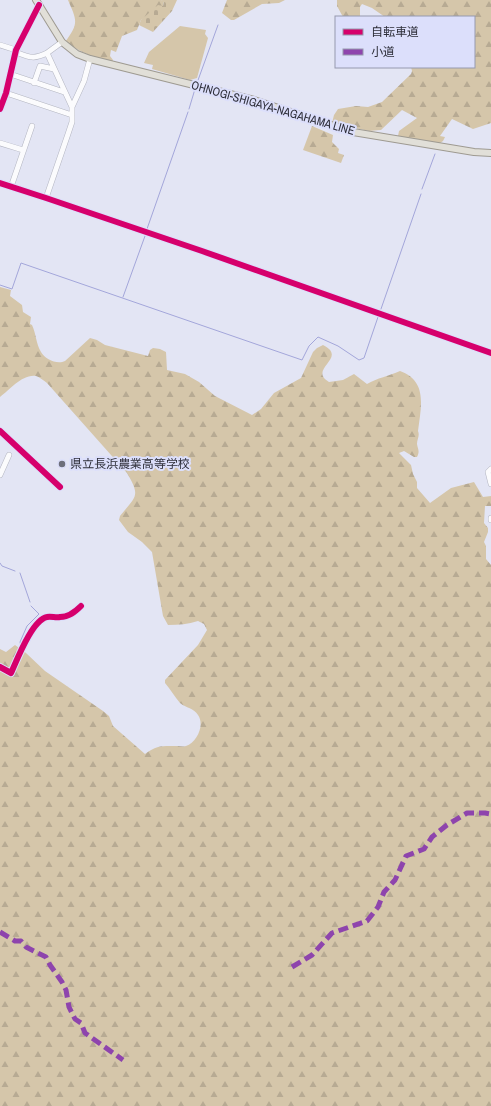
<svg xmlns="http://www.w3.org/2000/svg" width="491" height="1106" font-family="'Archivo Narrow','Noto Sans JP',sans-serif">
  <defs>
    <pattern id="forest-firs" width="22" height="20" patternUnits="userSpaceOnUse"><rect width="22" height="20" fill="#d5c6aa"/><path d="M5 1l3.5 6h-7zM16 11l3.5 6h-7z" fill="#b7aa93"/></pattern>
    <pattern id="cemetery-stones" width="16" height="16" patternUnits="userSpaceOnUse"><rect width="16" height="16" fill="#d5c6aa"/><path d="M2 7V4a2 2 0 0 1 4 0v3zM10 15v-3a2 2 0 0 1 4 0v3z" fill="#b7aa93"/></pattern>
  </defs>
  <rect width="100%" height="100%" fill="#e3e5f4"/>
  <path fill="url(#forest-firs)" d="M68 0H161L164 1 163 7 141 20 137 30 122 36 116 52 111 50 110 56 113 60 112 62C95 58 80 52 65 42 79 23 77 21 68 0Z
    M227 0H285L279 3 262 4 234 20H231L222 13Z
    M337 0H491V123L473 129 452 119 440 136 445 137 443 141 440 143 398 136 399 131 417 118 402 110 381 130 369 131 332 123 334 115 338 109 356 106 368 107 382 102 411 74 412 71 411 67H474V17H385L372 8 362 4 360 7V17H343L337 6Z
    M312 126 333 135 332 142 339 149 338 153 344 155 341 163 303 150Z
    M0 287 11 290 10 296 22 305 23 312 31 317 30 324 32 325C36 333 36 344 41 352 45 359 57 365 65 361L90 338 97 340 105 345 148 356 150 350 153 348 160 349 166 352 167 370 185 374 199 382 215 396 252 415 261 409 274 393 301 378 313 352 317 348 323 345C349 358 307 369 329 382L343 380 354 374 367 384C377 378 389 376 400 371 428 381 421 407 418 431 420 436 417 439 417 444 418 450 420 451 417 457H414L404 451 399 453 411 465 413 474 417 482V488L430 503 451 488 474 482 483 497 491 496V506H485L484 523 488 528V532L484 542 486 546V559L491 565V1106H0V649L6 652 15 645 26 653 45 671 103 711 109 716 113 726 145 754C157 745 162 746 177 746 180 746 184 747 186 746 197 742 205 725 198 715 194 708 186 708 180 703 175 697 170 689 165 683V680L198 645 207 630 204 624 198 621C188 624 179 625 168 625L163 616 152 552 142 542 128 532 119 520 120 516C136 496 141 497 127 473L47 383C43 380 39 377 36 376 22 374 10 390 0 397Z"/>
  <path fill="url(#cemetery-stones)" d="M161 0H177L172 11 153 32 139 25 141 20 158 5 163 6 164 2Z"/>
  <path fill="#d5c6aa" d="M180 26 206 30 205 34 208 38 197 78 190 80 152 69 153 65 144 63 149 52Z"/>
  <g fill="none" stroke-linecap="round" stroke-linejoin="round">
    <path stroke="#a3a6da" stroke-width="1" d="M197 83 218 25
      M189 109 195 89
      M422 189 435 154
      M147 229 188 112
      M0 285 12 289 21 263 302 360 309 346 318 337 338 346 359 360 364 358 378 317
      M123 297 145 236
      M381 309 421 194
      M0 563 2 566 15 571
      M20 573 30 602
      M21 646 20 642 27 626 39 614 31 606"/>
    <g stroke="#b4b6c2" stroke-width="6">
      <path id="minor" d="M0 45 16 50 18 53C31 58 34 59 47 53
        M10 74 64 92
        M34 83 40 66 54 69
        M6 93 72 115
        M72 107 84 81 90 59
        M0 109 6 93 16 50 39 5
        M0 143 23 150
        M0 183 46 198 202 251 491 353
        M11 187 32 126
        M46 198 68 134 72 122V107L47 53 62 42
        M0 431 60 487
        M491 469 488 472 491 484
        M0 475 9 455
        M491 518V520
        M0 667 11 673C17 660 32 620 47 617 51 616 56 618 60 617 69 617 75 612 81 606"/>
    </g>
    <g stroke="#9e9a91" stroke-width="8">
      <path id="major" d="M36 0 62 42 77 54 90 59 254 100 353 132 474 152 491 153"/>
    </g>
    <use href="#minor" stroke="#fbfbfd" stroke-width="5"/>
    <use href="#major" stroke="#e1dfd8" stroke-width="6"/>
    <path stroke="#8e44ad" stroke-width="5" stroke-dasharray="10 5" stroke-linecap="butt" d="M0 932 15 941H21L26 947 46 957 50 965 62 982 66 990 69 1007 75 1019 81 1023 85 1033 123 1060
      M292 967 312 955 332 933 367 921 378 907 384 892 395 880 406 856 424 849 432 837 447 825 467 813H485L491 814"/>
    <g stroke="#dcdffb" stroke-width="8">
      <path id="cycleway" d="M0 109 6 93 16 50 39 5
        M0 183 46 198 202 251 491 353
        M0 431 60 487
        M0 667 11 673C17 660 32 620 47 617 51 616 56 618 60 617 69 617 75 612 81 606"/>
    </g>
    <use href="#cycleway" stroke="#d6006c" stroke-width="6"/>
  </g>
  <circle fill="#6d6f7b" stroke="#dcdffb" stroke-width="1.5" cx="62" cy="464" r="4"/>
  <g text-anchor="middle" stroke-width="4" stroke-linejoin="round" paint-order="stroke">
    <g font-size="12" fill="#2e2f3a" stroke="#dcdffb">
      <text transform="translate(273 108) rotate(16)" y="4">OHNOGI-SHIGAYA-NAGAHAMA LINE</text>
    </g>
    <g font-size="12" fill="#2e2f3a" stroke="#dcdffb" text-anchor="start">
      <text x="70" y="468">県立長浜農業高等学校</text>
    </g>
  </g>
  <rect x="335" y="16" width="140" height="52" fill="#dcdffb" stroke="#9699ae"/>
  <rect x="343" y="29" width="20" height="6" fill="#d6006c" stroke="#9699ae"/>
  <text x="371" y="36" font-size="12" fill="#2e2f3a">自転車道</text>
  <rect x="343" y="49" width="20" height="6" fill="#8e44ad" stroke="#9699ae"/>
  <text x="371" y="56" font-size="12" fill="#2e2f3a">小道</text>
</svg>
